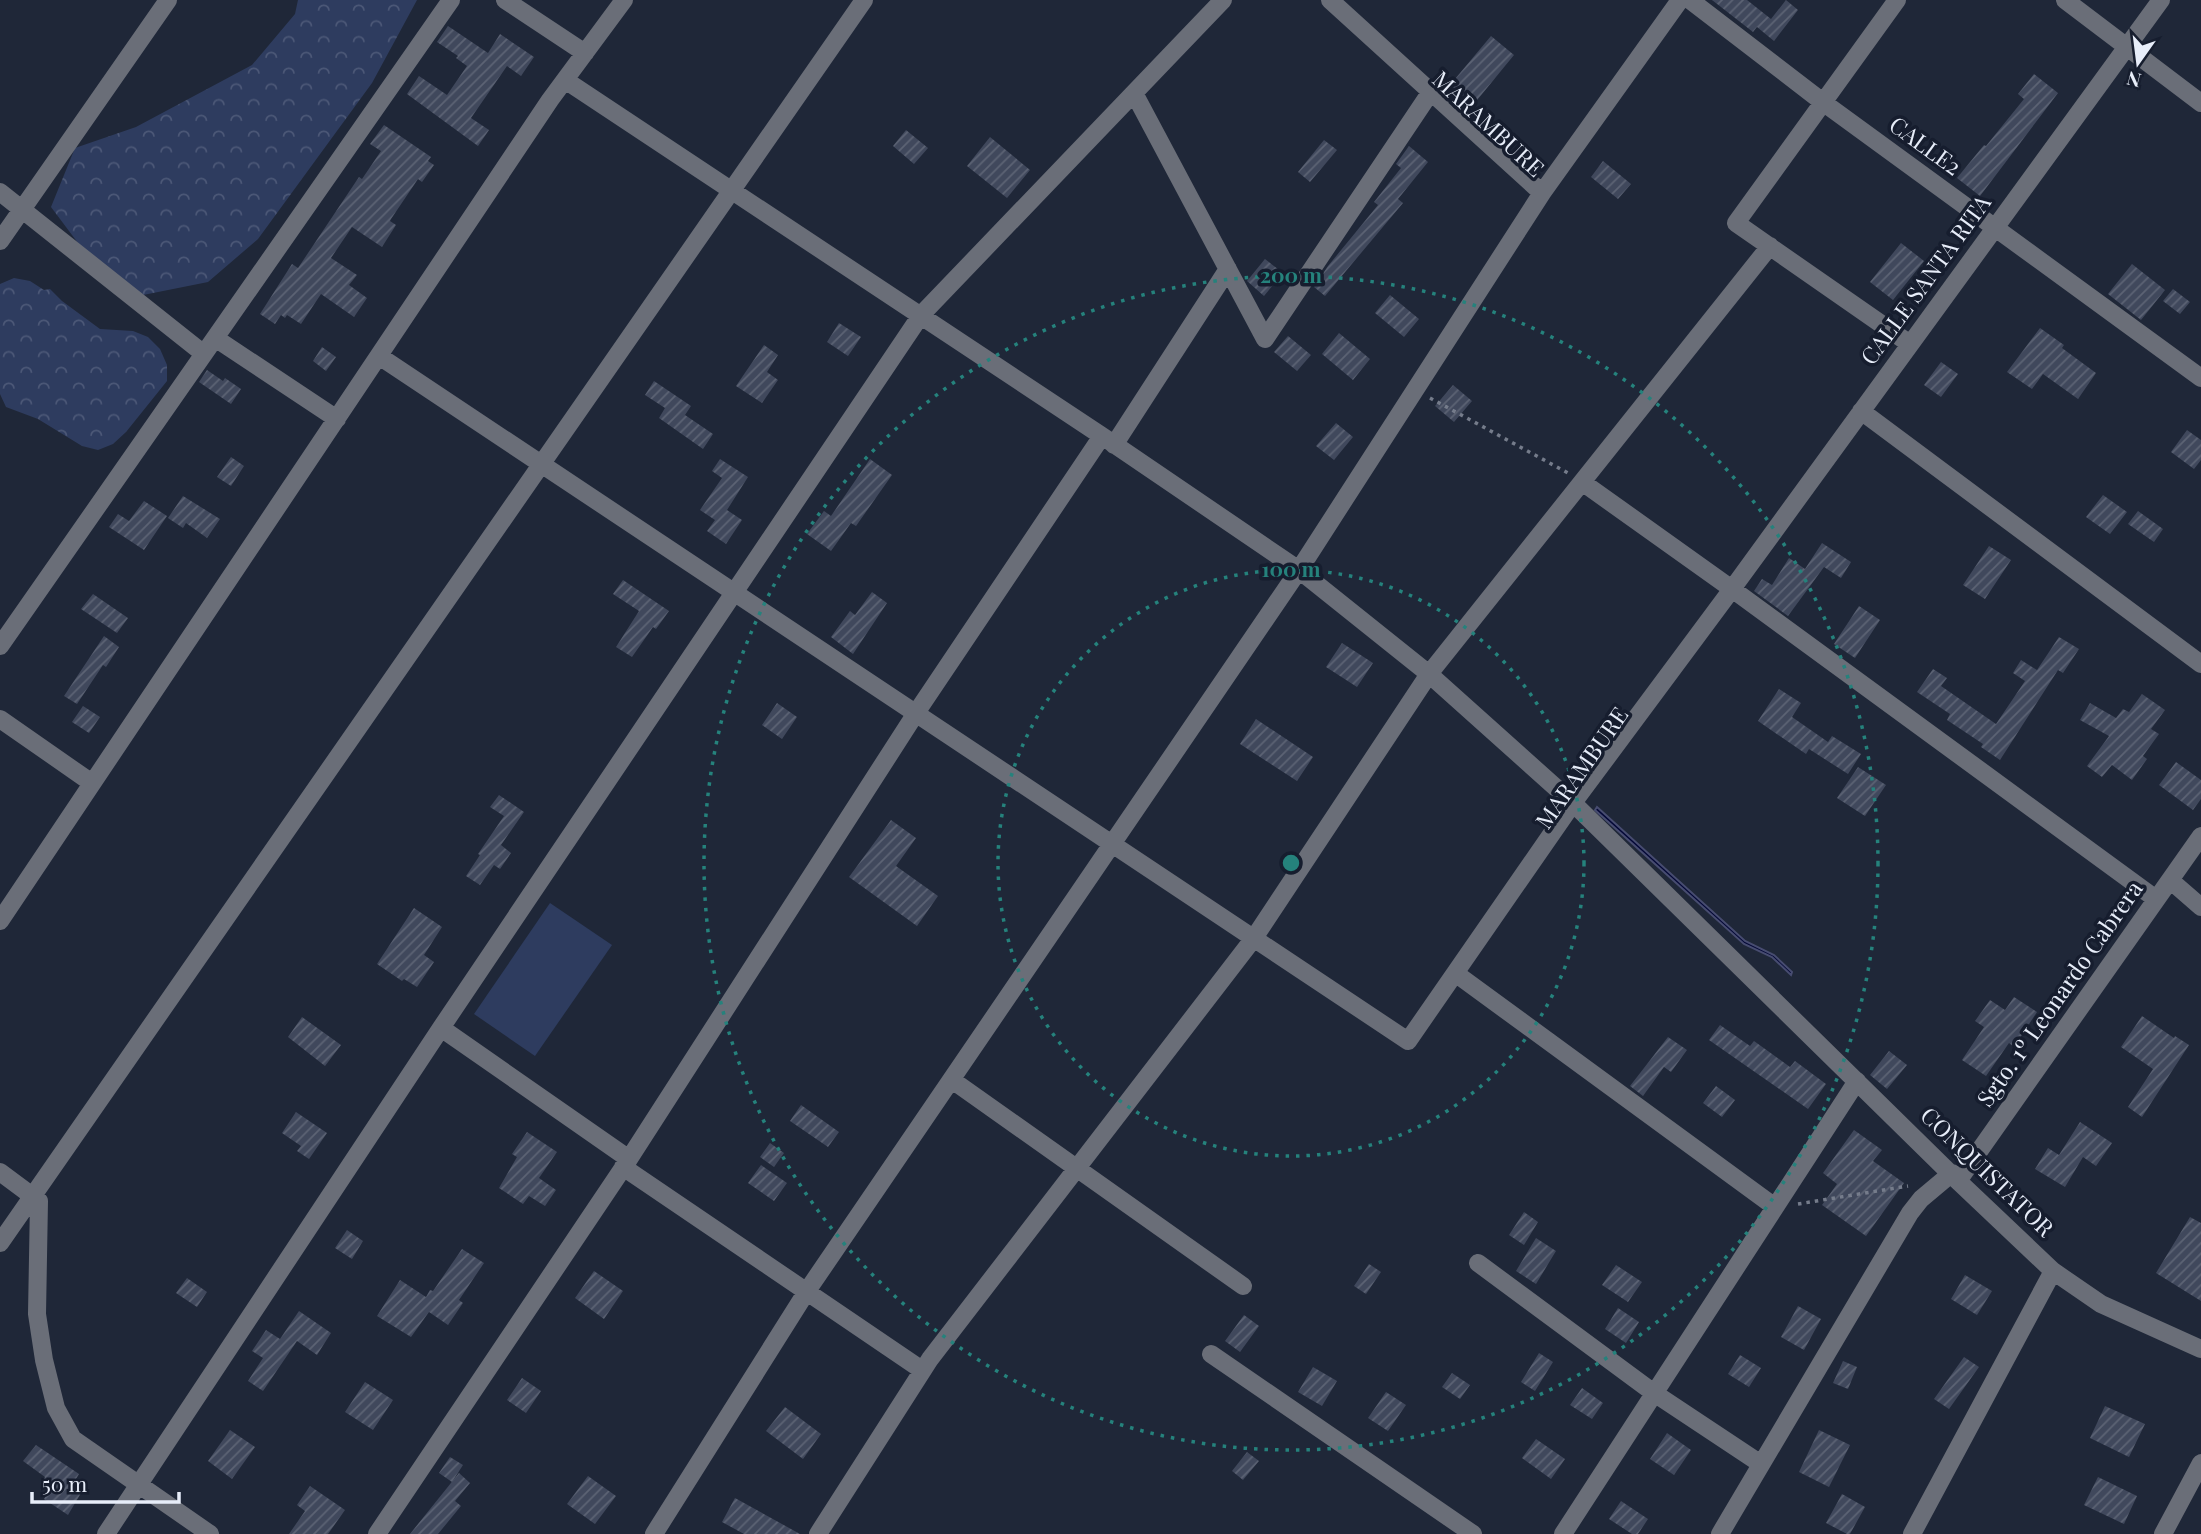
<svg xmlns="http://www.w3.org/2000/svg" width="2201" height="1534" font-family="'Playfair Display',serif">
  <defs>
    <pattern id="forest-crowns" width="20" height="18" patternUnits="userSpaceOnUse" patternTransform="scale(1.75)"><rect width="20" height="18" fill="#2e3c5f"/><path d="M2 6a3 3 0 1 1 6 0M12 15a3 3 0 1 1 6 0" fill="none" stroke="#4c5877"/></pattern>
    <pattern id="building-hatch" width="6" height="6" patternUnits="userSpaceOnUse" patternTransform="scale(1.75)"><rect width="6" height="6" fill="#40485c"/><path d="M-1 1l2-2M0 6l6-6M5 7l2-2" fill="none" stroke="#5c6374"/></pattern>
  </defs>
  <rect width="100%" height="100%" fill="#1f2738"/>
  <path fill="url(#forest-crowns)" d="M298 0H417L372 83 258 239 208 282 143 295 90 259 51 207 75 148 136 127 252 65 295 14Z
    M14 278 30 281 44 290 50 289 62 301 100 329 133 331 148 337 160 349 167 365V381L126 432 113 444 98 450 82 446 38 419 6 407 0 394V284Z"/>
  <path fill="#2e3c5f" d="M550 903 612 945 535 1056 474 1014Z"/>
  <path fill="#030736" stroke="#474c70" stroke-width="2" d="M1597 807 1745 941 1774 955 1792 972 1791 975 1772 957 1744 944 1595 810Z"/>
  <path fill="url(#building-hatch)" d="M1712 0H1747L1771 19 1786 0 1798 10 1774 41 1757 27 1753 32Z
    M448 26 488 53 500 34 534 57 521 76 507 66 471 118 489 130 478 146 407 94 419 76 447 95 467 66 456 58 458 56 437 42Z
    M1491 36 1514 55 1473 105 1450 85Z
    M2034 74 2058 93 1980 196 1957 178 1984 145 1986 146 2024 99 2018 94Z
    M384 125 431 157 428 161 434 165 422 182 418 179 391 219 390 221 396 225 382 247 352 227 331 258 357 275 349 285 367 298 354 317 321 294 301 324 287 315 285 318 281 315 275 324 260 314 292 264 298 268 359 177 362 179 381 151 370 144Z
    M906 130 928 148 914 164 893 146Z
    M990 137 1030 170 1007 198 967 166Z
    M1324 140 1337 150 1310 182 1298 172Z
    M1409 146 1428 162 1398 199 1403 203 1325 296 1314 287 1328 266 1378 205 1374 202 1401 168 1396 164Z
    M1603 161 1631 184 1618 199 1591 177Z
    M1901 243 1924 261 1893 300 1870 282Z
    M1265 259 1283 273 1264 296 1247 281Z
    M2132 264 2165 290 2141 320 2108 294Z
    M2173 289 2190 302 2180 314 2163 301Z
    M1390 295 1419 319 1404 337 1375 313Z
    M839 323 861 337 848 356 827 342Z
    M2040 328 2064 345 2062 348 2096 373 2078 399 2043 374 2032 389 2007 372Z
    M1339 333 1370 359 1353 380 1322 354Z
    M1288 336 1311 355 1297 371 1274 352Z
    M764 345 778 355 767 372 778 380 762 403 736 386Z
    M322 347 336 357 326 371 313 361Z
    M1941 362 1958 374 1941 397 1924 385Z
    M207 370 223 381 225 378 241 389 231 404 199 382Z
    M654 381 691 406 685 415 713 434 703 449 659 418 665 408 645 395Z
    M1453 385 1472 401 1454 422 1435 406Z
    M1336 423 1353 437 1334 460 1316 446Z
    M2187 430 2201 440V460L2194 469 2171 452Z
    M231 457 244 466 231 486 217 477Z
    M720 459 748 477 727 510 742 520 726 544 707 531 715 520 700 510 722 478 712 471Z
    M870 459 892 475 856 526 851 523 831 551 807 534 824 511 831 516Z
    M2103 495 2127 512 2110 534 2086 517Z
    M183 496 220 519 207 538 186 523 183 528 168 518Z
    M144 501 167 516 144 550 109 527 118 514 129 521Z
    M2138 511 2163 529 2154 542 2128 524Z
    M1822 543 1851 562 1841 578 1824 567 1788 616 1754 591 1762 579 1772 585 1789 558 1805 569Z
    M1989 546 2011 560 1985 599 1963 585Z
    M623 580 669 611 656 629 653 627 632 657 616 647 639 611 613 594Z
    M872 592 887 603 853 654 831 637 850 611 855 615Z
    M93 594 128 618 117 633 81 609Z
    M1859 606 1880 620 1855 658 1834 644Z
    M104 636 119 647 106 667 103 665 77 704 64 696Z
    M2059 637 2079 649 2063 673 2058 670 2000 760 1981 747 1983 744 1947 720 1950 714 1917 692 1933 669 1947 678 1941 686 1996 724 2025 681 2013 673 2021 660 2037 670Z
    M1342 643 1373 663 1357 687 1326 667Z
    M1779 689 1801 703 1792 717 1828 742 1832 736 1861 754 1848 774 1809 749 1806 754 1758 721Z
    M2142 694 2165 710 2151 729 2159 734 2143 756 2147 759 2132 780 2112 765 2102 777 2087 766 2109 736 2080 720 2090 703 2116 718 2123 709 2129 712Z
    M777 703 797 717 782 739 762 725Z
    M83 706 100 717 89 733 72 722Z
    M1256 719 1313 757 1297 781 1240 744Z
    M2176 762 2201 780V799L2193 810 2159 785Z
    M1858 767 1886 785 1865 816 1837 798Z
    M499 795 524 812 501 845 511 853 500 869 494 865 480 885 466 876 480 855 478 854 504 816 490 807Z
    M891 820 916 838 896 866 938 896 917 926 849 877Z
    M414 908 442 927 424 955 434 962 417 987 404 979 402 981 377 964Z
    M2014 997 2037 1012 2014 1047 2009 1043 1986 1076 1962 1060 1984 1027 1975 1021 1990 1000 2005 1010Z
    M2142 1016 2174 1038 2175 1036 2189 1045 2142 1117 2128 1107 2153 1069 2121 1047Z
    M302 1017 341 1045 325 1066 288 1037Z
    M1720 1025 1750 1046 1754 1041 1790 1067 1795 1061 1826 1084 1808 1109 1709 1040Z
    M1668 1037 1687 1050 1671 1072 1664 1067 1643 1096 1630 1086Z
    M1889 1051 1907 1065 1887 1089 1870 1075Z
    M1716 1086 1735 1100 1722 1117 1703 1103Z
    M801 1105 839 1132 828 1147 790 1121Z
    M296 1112 327 1133 309 1159 297 1151 301 1146 282 1133Z
    M2080 1122 2112 1143 2096 1166 2083 1157 2065 1187 2035 1169 2048 1148 2059 1155Z
    M1854 1130 1882 1150 1873 1161 1904 1183 1866 1236 1822 1205 1837 1184 1823 1173Z
    M527 1132 557 1152 539 1178 556 1190 545 1206 529 1196 523 1204 499 1188 517 1157 512 1154Z
    M770 1143 784 1153 774 1167 760 1157Z
    M761 1165 787 1183 774 1201 748 1183Z
    M1524 1212 1538 1222 1524 1245 1509 1235Z
    M2190 1217 2201 1223V1301L2156 1273Z
    M347 1230 363 1241 352 1259 335 1248Z
    M1536 1238 1556 1251 1536 1284 1516 1271Z
    M462 1249 484 1263 459 1300 463 1303 448 1325 429 1312 411 1337 377 1316 400 1280 426 1297 430 1290 433 1291Z
    M1369 1264 1381 1272 1366 1294 1354 1286Z
    M1616 1265 1642 1282 1628 1302 1602 1285Z
    M594 1271 623 1291 604 1319 575 1298Z
    M1965 1275 1992 1291 1977 1315 1951 1299Z
    M187 1278 207 1292 197 1307 176 1293Z
    M1798 1306 1821 1319 1804 1350 1781 1337Z
    M1618 1308 1639 1322 1626 1343 1605 1329Z
    M299 1311 331 1333 317 1355 297 1341 263 1391 248 1381 263 1358 252 1351 266 1330 280 1339Z
    M1244 1315 1259 1326 1240 1352 1225 1341Z
    M1539 1353 1553 1362 1535 1391 1521 1382Z
    M1740 1355 1761 1368 1749 1387 1728 1374Z
    M1964 1357 1979 1367 1949 1409 1934 1399Z
    M1843 1361 1857 1367 1848 1389 1833 1383Z
    M1313 1367 1337 1381 1322 1406 1298 1392Z
    M1452 1373 1470 1385 1460 1399 1442 1387Z
    M522 1378 541 1391 526 1413 507 1400Z
    M365 1382 393 1400 373 1430 345 1412Z
    M1582 1388 1603 1403 1592 1419 1570 1405Z
    M1386 1392 1406 1405 1388 1431 1368 1418Z
    M2105 1406 2145 1424 2129 1457 2090 1438Z
    M785 1407 821 1434 803 1459 766 1431Z
    M230 1430 255 1447 232 1479 208 1461Z
    M1819 1430 1850 1445 1829 1487 1799 1472Z
    M1667 1433 1691 1450 1674 1475 1650 1459Z
    M1536 1439 1565 1459 1551 1479 1522 1458Z
    M36 1445 79 1474 71 1487 81 1493 68 1515 44 1499 50 1489 41 1484 45 1477 23 1461Z
    M1247 1452 1259 1461 1243 1480 1232 1471Z
    M450 1457 463 1465 452 1482 439 1473Z
    M459 1473 470 1483 455 1501 461 1506 438 1534H410Z
    M588 1476 616 1496 595 1524 567 1504Z
    M2098 1477 2137 1496 2124 1524 2084 1505Z
    M310 1486 345 1510 328 1534H289L305 1511 297 1505Z
    M1842 1494 1865 1507 1850 1534H1847L1826 1523Z
    M735 1498 800 1534H744L722 1522Z
    M1621 1501 1648 1519 1638 1534H1632L1609 1519Z"/>
  <g fill="none" stroke-linecap="round" stroke-linejoin="round">
    <path stroke="#757c8b" stroke-width="3.5" stroke-dasharray="3.5 5" stroke-linecap="butt" d="M1430 398 1568 473
      M1798 1204 1908 1186"/>
    <path stroke="#6a6e78" stroke-width="18" d="M505 0 585 53
      M1330 0 1542 193
      M1690 0 1824 103 2201 378
      M1897 0 1736 223 1910 344
      M2065 0 2201 103
      M565 80 1102 436 1299 570 1429 674 1573 803 1958 1181 2053 1271 2101 1304 2201 1349
      M1134 93 1265 339 1430 93
      M0 192 204 354
      M0 241 168 0
      M215 338 337 419
      M379 356 1408 1041 1573 803 1732 589 2161 0
      M1861 411 2201 664
      M1114 445 1228 269
      M1582 482 1732 589 2156 899
      M0 646 451 0
      M0 719 92 783
      M2170 880 2201 907
      M0 921 550 100 624 0
      M1455 973 1775 1207
      M441 1028 629 1159
      M952 1080 1243 1286
      M623 1167 922 1370
      M0 1172 39 1201 37 1314 44 1360 56 1408 73 1439 210 1534
      M1958 1181 2201 836
      M0 1243 864 0
      M1478 1263 1654 1393 1761 1464
      M1211 1354 1473 1534
      M106 1534 441 1028 921 315 1223 0
      M377 1534 629 1159 916 713 1102 436
      M654 1534 807 1291 1299 570 1542 193 1680 0
      M818 1534 930 1359 1254 938 1429 674 1770 246
      M1563 1534 1857 1081
      M1720 1534 1910 1213 1921 1199 1952 1173
      M1912 1534 2053 1271
      M2163 1534 2201 1463"/>
  </g>
  <g fill="none" stroke="#25827c" stroke-width="3.5" stroke-dasharray="3.5 7">
    <circle cx="1291" cy="863" r="293"/>
    <circle cx="1291" cy="863" r="587"/>
  </g>
  <g text-anchor="middle" stroke-width="7" stroke-linejoin="round" paint-order="stroke">
    <g font-size="23" fill="#e7edf9" stroke="#161d2e">
      <text transform="translate(1488 124) rotate(43)" y="8">MARAMBURE</text>
      <text transform="translate(1925 146) rotate(36)" y="8">CALLE2</text>
      <text transform="translate(1926 280) rotate(-54)" y="8">CALLE SANTA RITA</text>
      <text transform="translate(1582 768) rotate(-55)" y="8">MARAMBURE</text>
      <text transform="translate(2060 994) rotate(-55)" y="8">Sgto. 1º Leonardo Cabrera</text>
      <text transform="translate(1987 1172) rotate(44)" y="8">CONQUISTATOR</text>
    </g>
  </g>
  <circle cx="1291" cy="863" r="10" fill="#25827c" stroke="#161d2e" stroke-width="3.5"/>
  <g font-size="21" text-anchor="middle" font-weight="bold" fill="#25827c" stroke="#161d2e" stroke-width="7" stroke-linejoin="round" paint-order="stroke">
    <text x="1291" y="283">200 m</text>
    <text x="1291" y="577">100 m</text>
  </g>
  <g transform="translate(2138 63) rotate(194)" stroke="#161d2e" stroke-width="5" paint-order="stroke">
  <path d="M0-5L12 26L0 18L-12 26Z" fill="#e7edf9"/>
  <text y="-10" font-size="19" font-weight="bold" text-anchor="middle" fill="#e7edf9">N</text>
  </g>
  <path d="M32 1492v10h147v-10" fill="none" stroke="#e7edf9" stroke-width="3.5"/>
  <text x="42" y="1492" font-size="21" fill="#e7edf9" stroke="#161d2e" stroke-width="5" paint-order="stroke">50 m</text>
</svg>
